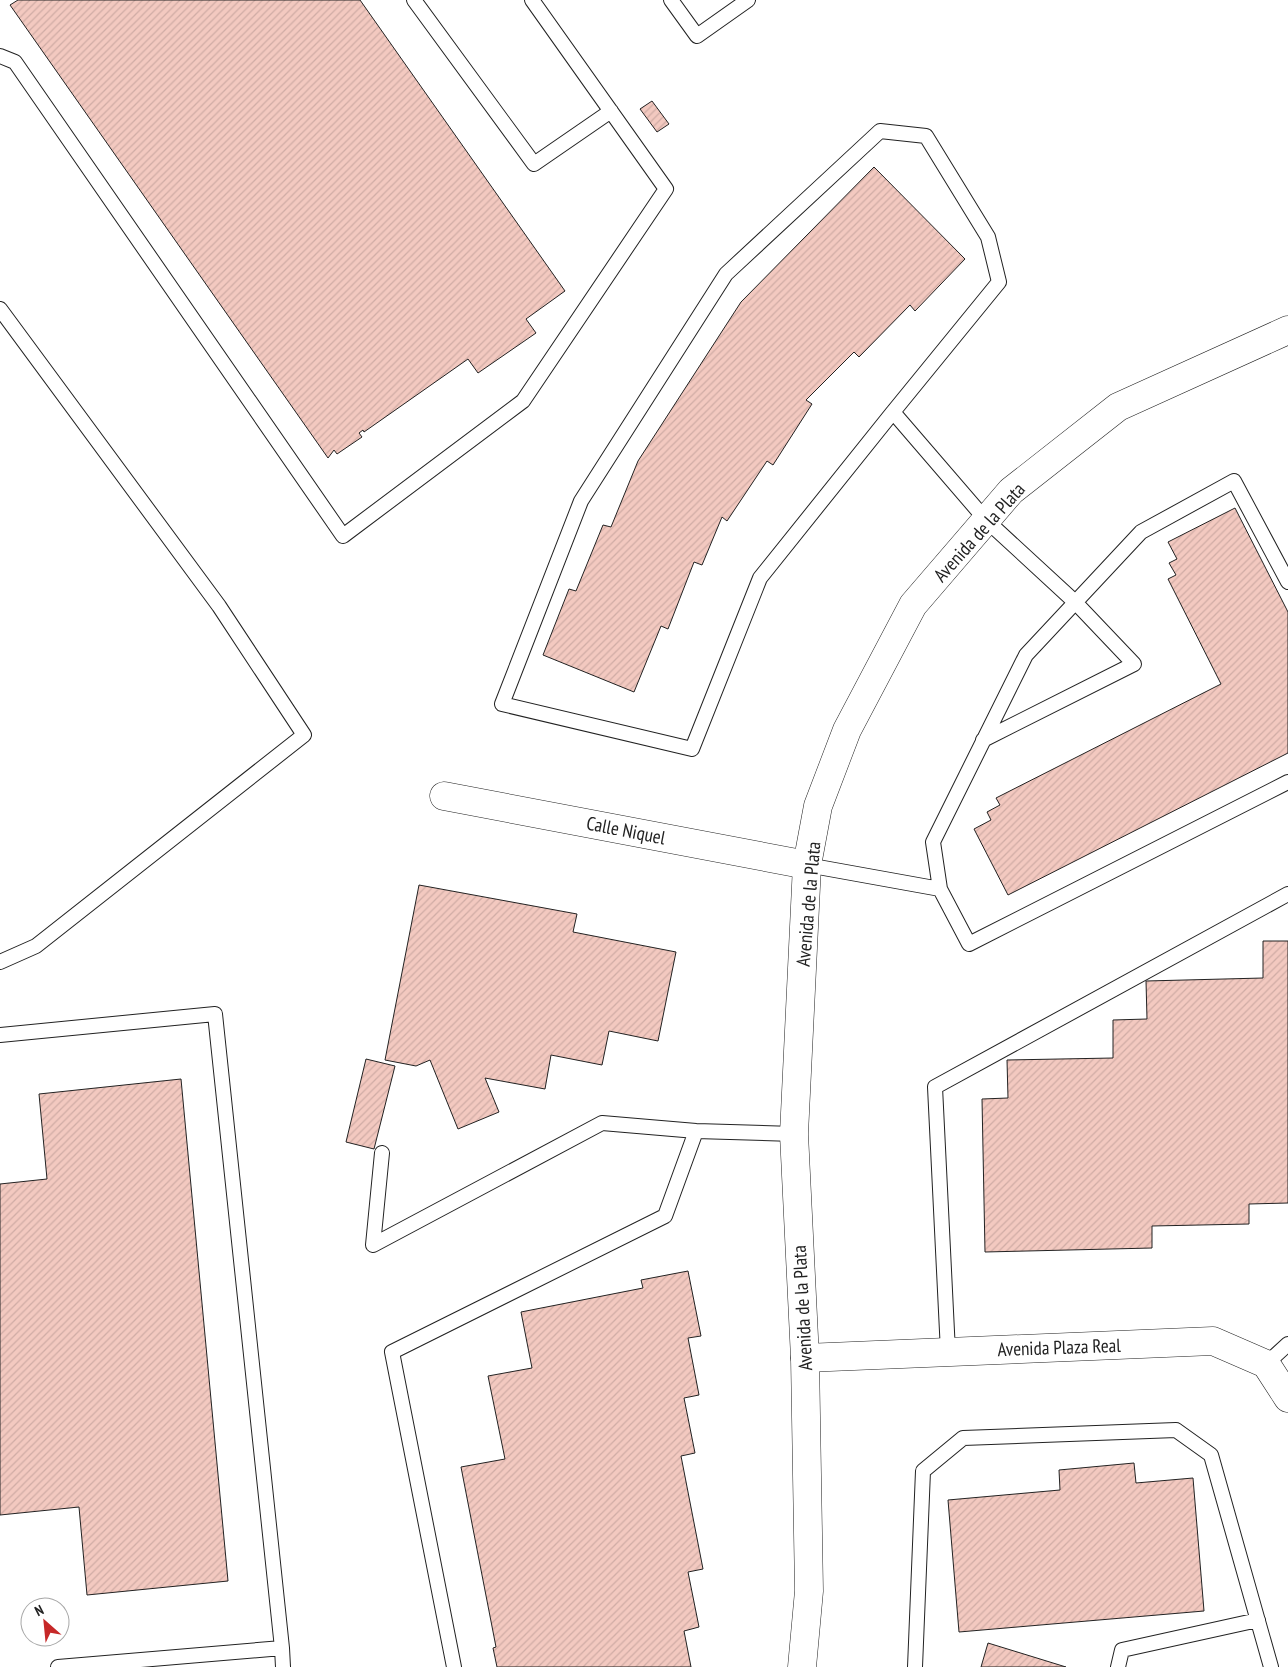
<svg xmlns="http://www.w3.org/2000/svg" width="1288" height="1667" font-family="'PT Sans Narrow',sans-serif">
  <defs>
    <pattern id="building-hatch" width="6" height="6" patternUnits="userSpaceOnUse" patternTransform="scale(1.25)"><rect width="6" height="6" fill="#f3c9c0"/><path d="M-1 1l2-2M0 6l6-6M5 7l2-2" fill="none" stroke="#d0aca5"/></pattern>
  </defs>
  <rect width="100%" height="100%" fill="#fff"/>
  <path fill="url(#building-hatch)" stroke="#222" d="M18 0H360L565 291 526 319 536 333 478 373 468 359 364 432 363 430 359 433 362 437 337 454 334 450 328 458 10 5Z
    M652 101 669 124 657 132 640 109Z
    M874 167 965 259 915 311 910 305 859 357 854 352 806 400 812 404 773 465 767 461 727 521 722 517 702 565 694 562 668 629 661 626 634 692 543 655 569 589 576 591 603 525 611 527 638 461 741 302Z
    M1235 508 1288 612V753L1008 895 974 829 991 820 987 812 1000 805 996 798 1221 684 1168 579 1176 575 1169 563 1177 559 1168 542Z
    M419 885 577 914 573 932 676 952 658 1041 609 1031 602 1065 551 1055 545 1089 485 1078 499 1112 458 1129 430 1060 416 1066 385 1060Z
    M1263 941H1288V1203L1249 1204V1224L1152 1226V1248L985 1252 982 1099 1008 1098 1007 1060 1113 1058V1020L1147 1019 1146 981 1263 978Z
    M366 1059 395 1066 374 1149 346 1142Z
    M181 1079 228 1581 87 1595 79 1507 0 1515V1184L47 1179 39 1094Z
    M688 1271 701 1336 688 1338 699 1395 684 1398 695 1453 681 1456 703 1569 688 1572 699 1627 684 1631 691 1667H497L493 1648 496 1647 461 1467 505 1459 488 1376 532 1368 521 1312 643 1288 641 1280Z
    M1134 1463 1136 1483 1193 1478 1204 1611 959 1632 948 1500 1060 1490 1059 1470Z
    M988 1643 1066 1667H981Z"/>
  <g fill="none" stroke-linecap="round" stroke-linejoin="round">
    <g stroke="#222" stroke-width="16">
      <path id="lane" d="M414 0 534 164 611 111
        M671 0 697 36 748 0
        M0 56 15 62 343 536 523 401 666 189 532 0
        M0 309 219 606 304 735 36 946 0 962
        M893 412 760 578 692 749 502 704 581 501 726 274 880 131 926 136 988 237 999 282 893 412 986 520 1075 602 1134 664 983 740
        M1288 582 1234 481 1141 532 1026 655 933 842 940 889 969 944 1288 782
        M807 865 940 889
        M0 1035 215 1014 282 1648 58 1667
        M382 1153 373 1245 602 1123 696 1131 794 1134
        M948 1352 935 1087 1288 894
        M1266 1364 1288 1344
        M282 1648 283 1667
        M454 1667 392 1352 665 1216 696 1131
        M915 1667 923 1471 963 1438 1176 1430 1211 1455 1271 1667
        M1118 1667 1122 1650 1258 1620"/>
    </g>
    <g stroke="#222" stroke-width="29">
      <path id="street" d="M444 796 807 865
        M805 1358 1213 1341 1266 1364 1288 1398"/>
    </g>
    <g stroke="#222" stroke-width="29">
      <path id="secondary" d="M802 1667 809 1591 805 1358 794 1134 807 865 818 806 847 730 913 605 1011 491 1118 407 1288 330"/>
    </g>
    <use href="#lane" stroke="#fff" stroke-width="14"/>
    <use href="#street" stroke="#fff" stroke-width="28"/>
    <use href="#secondary" stroke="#fff" stroke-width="28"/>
  </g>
  <g text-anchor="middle" stroke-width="4" stroke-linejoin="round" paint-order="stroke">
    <g font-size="19" fill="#222" stroke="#fff">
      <text transform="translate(979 532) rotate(-48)" y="7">Avenida de la Plata</text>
      <text transform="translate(626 830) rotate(11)" y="7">Calle Niquel</text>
      <text transform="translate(808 904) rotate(-85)" y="7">Avenida de la Plata</text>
      <text transform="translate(802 1308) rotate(-93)" y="7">Avenida de la Plata</text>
      <text transform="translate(1059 1347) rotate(-2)" y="7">Avenida Plaza Real</text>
    </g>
  </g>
  <g transform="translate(45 1622) rotate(333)"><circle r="24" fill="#ffffff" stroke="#a7a7a7"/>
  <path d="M0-4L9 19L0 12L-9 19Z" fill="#c62828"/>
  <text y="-8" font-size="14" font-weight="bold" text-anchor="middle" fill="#222222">N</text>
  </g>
</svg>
